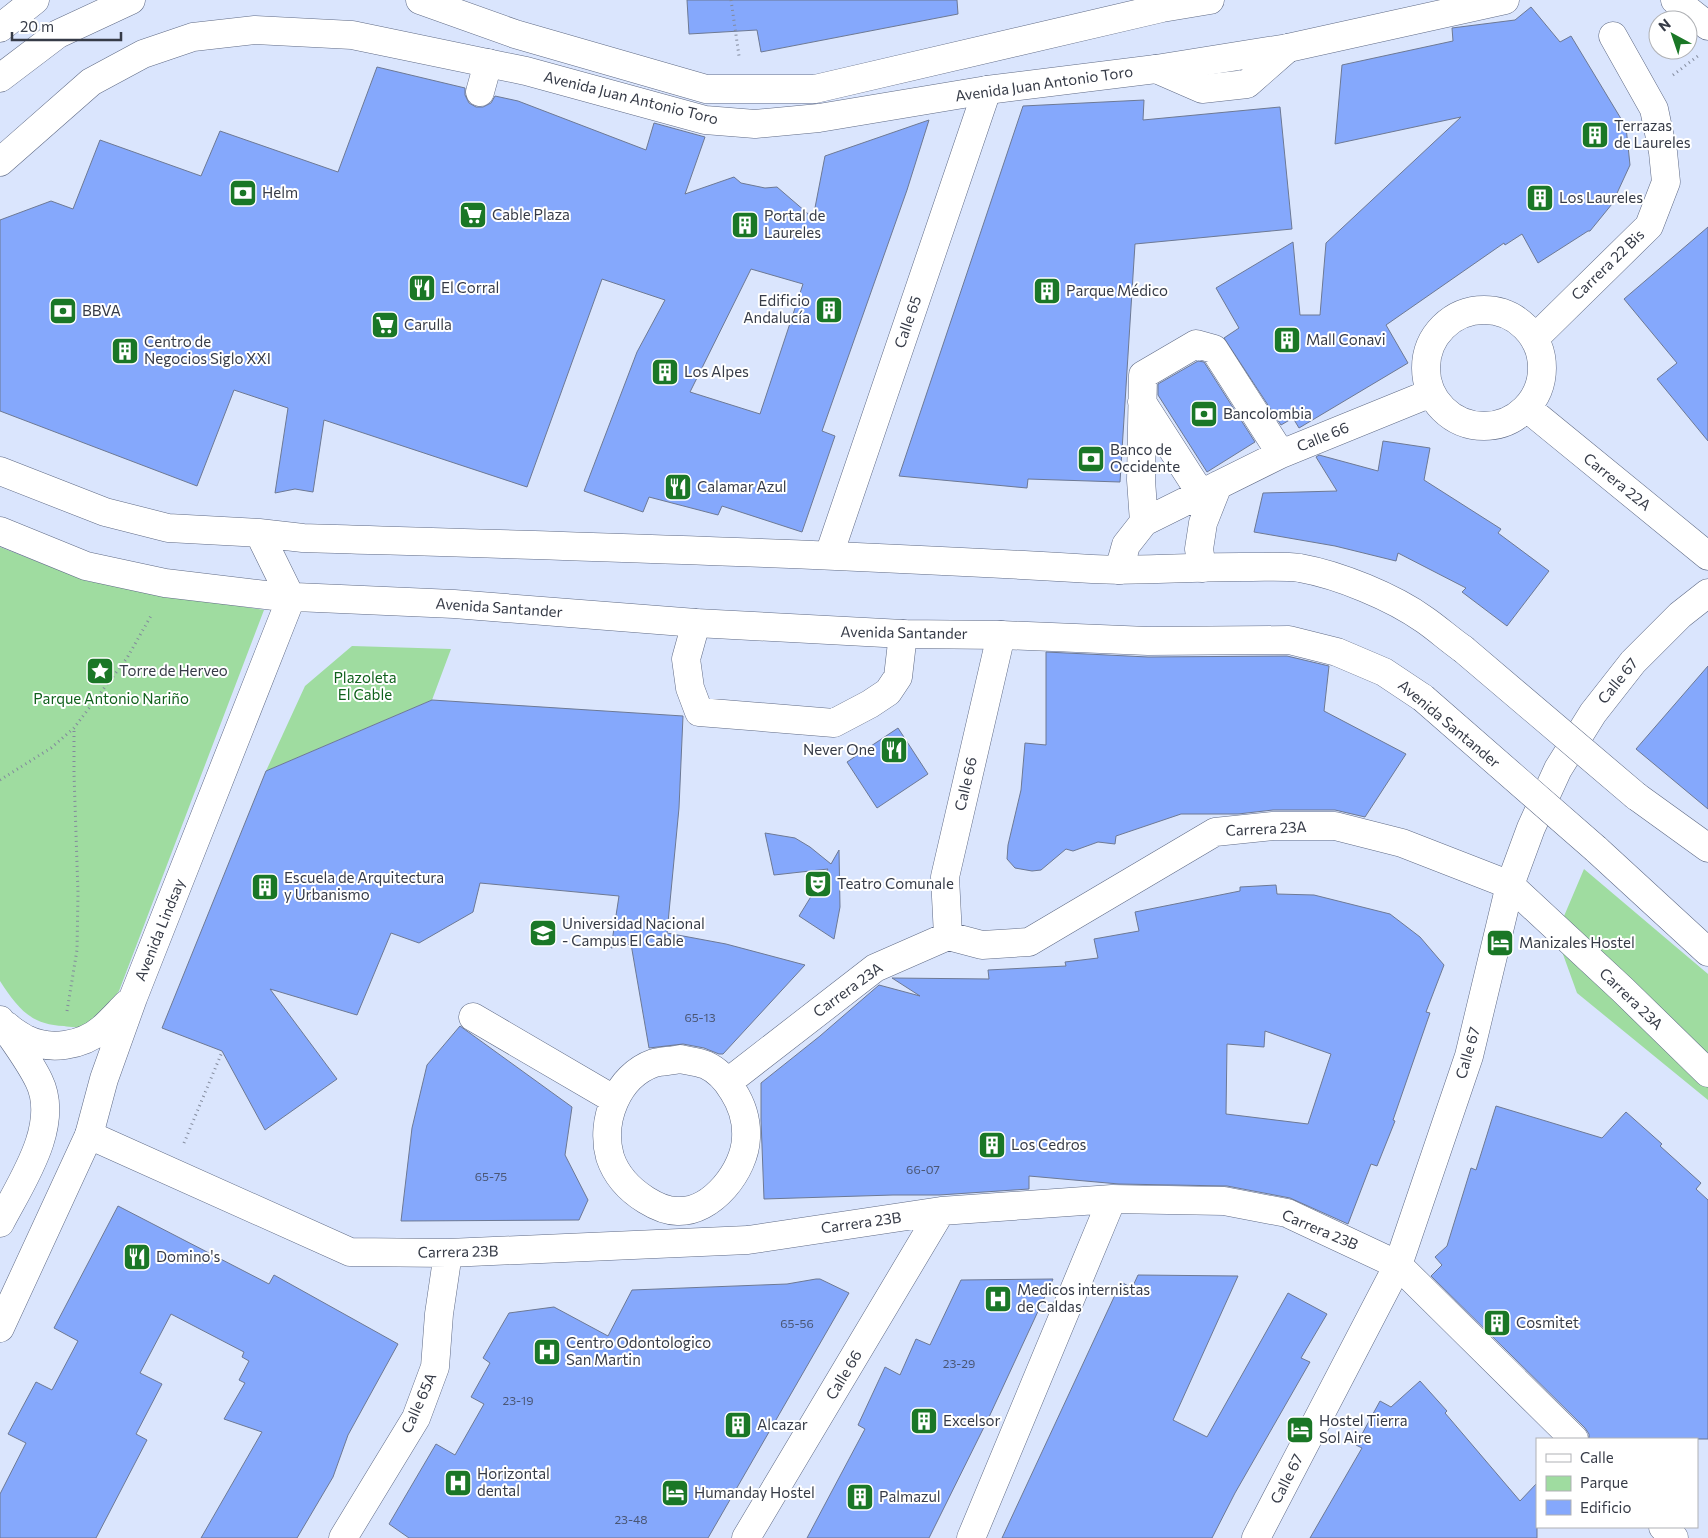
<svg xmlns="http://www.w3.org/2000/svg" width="1708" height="1538" font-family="Commissioner,sans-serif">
  <rect width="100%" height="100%" fill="#dae5fd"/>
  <path fill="#9fdca0" d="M0 547 87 581 264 610 119 991C109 1004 99 1019 83 1026 78 1028 69 1027 64 1026 30 1025 17 1007 0 981Z
    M352 646 451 649 432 700 266 771 305 686Z
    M1584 869 1708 974V1100L1577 993 1556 935Z"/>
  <path fill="#85a8fc" stroke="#6d7994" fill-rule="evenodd" d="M687 0H957L958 14 761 52 757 30 689 34Z
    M1531 7 1560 42 1571 36 1626 127 1630 165 1612 204 1590 231H1588L1538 263 1522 234 1505 245 1504 243 1386 325 1408 363 1299 428 1293 418 1281 425 1224 338 1239 328 1216 288 1293 242 1300 315H1320L1326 243 1461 117 1335 144 1342 65 1453 41 1452 28 1515 20Z
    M377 67 465 88V95L469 103 476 107H483L491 103 495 96 518 101 646 150 654 123 705 137 685 194 734 177 741 183 765 188 777 187 813 218 825 156 929 120 907 190 822 431 835 436 802 532 722 506 718 515 649 497 643 512 584 491 637 352 665 300 602 279 527 487 324 420 313 492 295 489 275 493 288 408 234 390 197 486 0 411V220L51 201 73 209 100 140 201 176 220 131 338 172ZM751 269 803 284 760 414 690 392Z
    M1144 100 1143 120 1280 107 1292 229 1135 244 1120 482 1028 479 1027 488 899 476 1023 106Z
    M1708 227V441L1657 379 1677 363 1624 299Z
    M1198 361 1204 362 1255 442 1207 472 1158 395V384Z
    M1383 441 1430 448 1424 480 1501 529 1498 533 1549 571 1507 626 1462 592 1466 588 1398 553 1396 561 1335 546 1254 532 1263 493 1337 491 1316 457 1319 455 1378 471Z
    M1046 652 1148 657 1287 656 1329 666 1324 711 1406 754 1365 817 1335 810H1273L1238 814H1181L1116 836 1115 844 1098 842 1073 851 1066 849 1041 870 1032 871 1015 868 1007 859 1008 845 1021 790 1025 743 1046 745Z
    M1708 666V809L1636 749Z
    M432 700 683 716 679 808 667 933 726 944 805 965 723 1054H719L704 1048 683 1044 649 1048 631 944 611 948 619 896 480 883 473 912 419 943 391 933 357 1015 270 989 337 1079 265 1130 222 1051 162 1028 266 771Z
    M898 728 928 774 877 808 847 762Z
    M765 833 795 838 810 847 831 864 839 850 840 907 834 939 799 916 828 869 774 875Z
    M1276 885 1277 894 1314 895 1390 914 1420 937 1444 965 1426 1012 1430 1013 1393 1120 1395 1121 1377 1166 1371 1164 1348 1224 1290 1198 1227 1186 1119 1184 1029 1176V1189L939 1195H893L764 1199 761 1120V1083L820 1036 879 985 920 996 892 978 989 979 988 970 1066 966 1065 962 1098 958 1094 939 1139 931 1135 912 1240 891V887ZM1265 1031 1331 1054 1308 1124 1226 1114 1227 1044 1264 1047Z
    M460 1026 572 1107 565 1155 588 1200 579 1220 401 1221 412 1128 427 1065Z
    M1496 1106 1602 1138 1626 1112 1662 1144 1660 1146 1701 1183 1696 1189 1708 1200V1439H1589V1434L1585 1428 1431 1276 1442 1265 1435 1257 1447 1246 1471 1168 1476 1170Z
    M118 1206 269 1284 274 1275 398 1344 348 1435 333 1477 297 1538H201L262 1432 224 1419 245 1383 239 1380 249 1361 242 1357 244 1352 171 1314 140 1373 162 1384 136 1434 147 1440 96 1538H0V1494L26 1443 8 1434 36 1382 52 1390 78 1341 54 1328Z
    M1138 1275 1238 1276 1173 1420 1207 1437 1288 1293 1327 1314 1301 1358 1310 1362 1235 1493 1212 1538H1002L1121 1282 1132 1288Z
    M816 1279H820L849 1293 708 1538H409L389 1524 436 1444 455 1455 484 1404 471 1397 490 1363 483 1358 509 1313 554 1307 608 1336 632 1290 787 1284Z
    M1053 1279 989 1417 929 1538H807L865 1429 858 1425 885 1367 900 1375 916 1339 930 1345 961 1280Z
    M1420 1381 1447 1411 1445 1413 1520 1501 1537 1483V1538H1310L1362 1448 1356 1445 1380 1401 1391 1407Z"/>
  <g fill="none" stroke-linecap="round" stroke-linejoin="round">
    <g stroke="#5f6a85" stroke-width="29">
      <path id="minor" d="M1675 0 1708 26
        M0 28 35 0
        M1156 69 1202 89 1247 84 1288 48
        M480 92 488 63
        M1426 368a58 58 0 1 1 116 0a58 58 0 1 1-116 0Z
        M1535 338 1649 226 1666 182 1663 152 1654 109 1613 36
        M1142 402 1201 494
        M1527 408 1708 556
        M1144 522 1141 480 1143 375 1196 344 1214 349 1281 454
        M829 555 987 90
        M1202 568 1199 549 1203 523 1218 485
        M1119 570 1126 545 1144 522 1281 454 1431 393
        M696 623 686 659 690 688 699 712 834 723 870 704 888 692 898 677 903 634
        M948 936 945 877 1001 635
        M473 1017 615 1100
        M680 1059C689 1061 699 1062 706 1065 717 1070 727 1081 733 1091 742 1105 747 1121 746 1138 745 1170 712 1213 677 1211 667 1211 654 1205 646 1200 630 1190 616 1175 610 1157 600 1121 617 1076 654 1063 662 1061 672 1061 680 1059Z
        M728 1082 875 968 948 936 982 945 1029 942 1215 832 1273 826H1335L1402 843 1510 885 1623 990 1708 1073
        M89 1135 350 1252 448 1253 748 1240 941 1211 1112 1199 1224 1201 1287 1213 1398 1265 1574 1439
        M1663 1527 1674 1538
        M343 1538 416 1418 435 1367 439 1314 448 1253
        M746 1538 941 1211
        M971 1538 1112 1199"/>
    </g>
    <g stroke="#5f6a85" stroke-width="29">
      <path id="major" d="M420 0 515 34 706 89H815L1162 8 1210 0
        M0 78 58 34 131 0
        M0 162 91 82 143 54 193 37 255 30 352 35 526 71 705 120 755 124 819 118 987 90 1156 69 1288 48 1505 0
        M0 471 105 512 168 528 259 533 303 538C566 546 829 553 1092 569 1146 572 1199 566 1252 567 1268 567 1285 566 1300 568 1339 575 1393 597 1425 620 1438 629 1450 640 1463 649
        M0 531 86 566 165 583 291 598 295 597 454 604 696 623 903 634 1001 635 1148 641 1289 640 1337 652 1384 672 1423 698
        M259 533 291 598
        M1636 796 1708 848
        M1596 849 1708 952
        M0 1020C13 1040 29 1060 39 1081 61 1126 20 1184 0 1223
        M7 1026C13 1032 19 1035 26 1039 50 1051 82 1046 102 1029 111 1021 119 1012 127 1004
        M0 1328 89 1135 104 1079 133 998 291 598
        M1256 1538 1398 1265 1469 1056 1510 885 1531 828 1558 769 1593 713 1633 662 1680 615 1708 593"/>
    </g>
    <path stroke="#828a9c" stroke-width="3" stroke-dasharray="1 4" stroke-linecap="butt" d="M731 0 739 56
      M1673 75 1698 56
      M0 780 51 748 74 728 127 658 152 614
      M67 1011 77 950 78 893 74 774V728
      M184 1143 222 1052"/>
    <use href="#minor" stroke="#fff" stroke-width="28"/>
    <use href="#major" stroke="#fff" stroke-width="28"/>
    <g stroke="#5f6a85" stroke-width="29" stroke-linecap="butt">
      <path id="major-bridge" d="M1463 649 1636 796
        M1423 698 1596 849"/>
    </g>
    <use href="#major-bridge" stroke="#fff" stroke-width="28"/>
  </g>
  <defs>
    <g id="building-square" transform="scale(1.4375)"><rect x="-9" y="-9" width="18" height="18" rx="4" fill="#1a7726" stroke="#fff"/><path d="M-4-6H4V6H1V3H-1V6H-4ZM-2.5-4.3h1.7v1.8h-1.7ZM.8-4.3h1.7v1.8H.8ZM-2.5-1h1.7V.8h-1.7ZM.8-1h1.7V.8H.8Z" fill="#fff"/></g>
    <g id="bank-square" transform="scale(1.4375)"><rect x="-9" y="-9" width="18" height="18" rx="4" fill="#1a7726" stroke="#fff"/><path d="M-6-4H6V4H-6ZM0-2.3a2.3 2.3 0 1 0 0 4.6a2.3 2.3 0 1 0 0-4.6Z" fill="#fff"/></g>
    <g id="supermarket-square" transform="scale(1.4375)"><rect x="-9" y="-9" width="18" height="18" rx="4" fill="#1a7726" stroke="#fff"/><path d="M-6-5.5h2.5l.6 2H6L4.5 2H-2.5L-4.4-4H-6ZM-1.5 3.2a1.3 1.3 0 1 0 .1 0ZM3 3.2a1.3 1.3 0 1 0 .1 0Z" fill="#fff"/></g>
    <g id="restaurant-square" transform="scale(1.4375)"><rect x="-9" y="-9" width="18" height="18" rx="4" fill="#1a7726" stroke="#fff"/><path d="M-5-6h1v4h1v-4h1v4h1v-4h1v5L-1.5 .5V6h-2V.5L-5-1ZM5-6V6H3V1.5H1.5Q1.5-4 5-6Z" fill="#fff"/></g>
    <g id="sight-square" transform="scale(1.4375)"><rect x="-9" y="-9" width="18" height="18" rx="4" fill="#1a7726" stroke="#fff"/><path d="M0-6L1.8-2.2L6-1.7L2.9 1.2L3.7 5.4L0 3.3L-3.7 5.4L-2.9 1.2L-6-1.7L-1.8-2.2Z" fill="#fff"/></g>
    <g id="theatre-square" transform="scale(1.4375)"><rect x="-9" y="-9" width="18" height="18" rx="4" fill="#1a7726" stroke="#fff"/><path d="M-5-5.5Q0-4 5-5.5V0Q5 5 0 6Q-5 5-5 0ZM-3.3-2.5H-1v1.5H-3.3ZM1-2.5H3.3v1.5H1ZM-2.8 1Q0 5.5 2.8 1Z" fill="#fff"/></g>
    <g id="university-square" transform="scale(1.4375)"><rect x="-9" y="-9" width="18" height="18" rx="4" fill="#1a7726" stroke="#fff"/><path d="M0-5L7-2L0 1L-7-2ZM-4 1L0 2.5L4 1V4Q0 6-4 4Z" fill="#fff"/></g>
    <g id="hotel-square" transform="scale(1.4375)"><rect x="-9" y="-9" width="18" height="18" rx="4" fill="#1a7726" stroke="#fff"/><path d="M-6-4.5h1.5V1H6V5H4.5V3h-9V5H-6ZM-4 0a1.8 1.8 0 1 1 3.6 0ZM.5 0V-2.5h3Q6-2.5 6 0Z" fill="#fff"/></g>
    <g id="hospital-square" transform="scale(1.4375)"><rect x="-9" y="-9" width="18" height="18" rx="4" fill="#1a7726" stroke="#fff"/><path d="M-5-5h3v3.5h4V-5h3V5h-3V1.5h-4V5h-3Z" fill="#fff"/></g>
  </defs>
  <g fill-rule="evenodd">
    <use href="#building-square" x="1595" y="135"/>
    <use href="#bank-square" x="243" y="193"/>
    <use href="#building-square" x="1540" y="198"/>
    <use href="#supermarket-square" x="473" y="215"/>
    <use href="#building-square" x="745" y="225"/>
    <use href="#restaurant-square" x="422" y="288"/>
    <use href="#building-square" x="1047" y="291"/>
    <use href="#building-square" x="829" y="310"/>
    <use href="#bank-square" x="63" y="311"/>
    <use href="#supermarket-square" x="385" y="325"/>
    <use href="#building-square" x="1287" y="340"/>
    <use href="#building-square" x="125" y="351"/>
    <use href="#building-square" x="665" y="372"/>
    <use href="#bank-square" x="1204" y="414"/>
    <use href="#bank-square" x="1091" y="459"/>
    <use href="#restaurant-square" x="678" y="487"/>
    <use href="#sight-square" x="100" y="671"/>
    <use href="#restaurant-square" x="894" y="750"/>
    <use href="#theatre-square" x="818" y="884"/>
    <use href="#building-square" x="265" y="887"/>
    <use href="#university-square" x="543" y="933"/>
    <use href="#hotel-square" x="1500" y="943"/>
    <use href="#building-square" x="992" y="1145"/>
    <use href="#restaurant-square" x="137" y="1257"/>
    <use href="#hospital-square" x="998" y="1299"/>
    <use href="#building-square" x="1497" y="1323"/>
    <use href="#hospital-square" x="547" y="1352"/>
    <use href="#building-square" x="924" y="1421"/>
    <use href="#building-square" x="738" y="1425"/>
    <use href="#hotel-square" x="1300" y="1430"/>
    <use href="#hospital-square" x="458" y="1483"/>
    <use href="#hotel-square" x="675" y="1493"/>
    <use href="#building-square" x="860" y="1497"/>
  </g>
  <g text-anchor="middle" stroke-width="4" stroke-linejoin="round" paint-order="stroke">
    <g font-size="12" fill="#4a5674">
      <text x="700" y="1022">65-13</text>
      <text x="923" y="1174">66-07</text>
      <text x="491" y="1181">65-75</text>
      <text x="797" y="1328">65-56</text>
      <text x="959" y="1368">23-29</text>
      <text x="518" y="1405">23-19</text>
      <text x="631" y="1524">23-48</text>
    </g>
    <g font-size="15" fill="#363b47" stroke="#fff">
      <text transform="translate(1044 84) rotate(-8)" y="5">Avenida Juan Antonio Toro</text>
      <text transform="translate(631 98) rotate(14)" y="5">Avenida Juan Antonio Toro</text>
      <text transform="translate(1608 265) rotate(-44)" y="5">Carrera 22 Bis</text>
      <text transform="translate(908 322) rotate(-71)" y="5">Calle 65</text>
      <text transform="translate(1323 437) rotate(-22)" y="5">Calle 66</text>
      <text transform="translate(1617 482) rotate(39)" y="5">Carrera 22A</text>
      <text transform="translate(499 608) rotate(4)" y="5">Avenida Santander</text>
      <text transform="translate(904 633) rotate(1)" y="5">Avenida Santander</text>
      <text transform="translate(1618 681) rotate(-51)" y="5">Calle 67</text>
      <text transform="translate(1449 724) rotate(40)" y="5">Avenida Santander</text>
      <text transform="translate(966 784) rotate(-77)" y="5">Calle 66</text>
      <text transform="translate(1266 829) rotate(-3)" y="5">Carrera 23A</text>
      <text transform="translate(160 930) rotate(-68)" y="5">Avenida Lindsay</text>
      <text transform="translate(848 990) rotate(-36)" y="5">Carrera 23A</text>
      <text transform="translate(1631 999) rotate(44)" y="5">Carrera 23A</text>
      <text transform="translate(1468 1053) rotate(-74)" y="5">Calle 67</text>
      <text transform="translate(861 1223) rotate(-8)" y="5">Carrera 23B</text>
      <text transform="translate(1320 1230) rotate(23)" y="5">Carrera 23B</text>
      <text transform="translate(458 1252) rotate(-1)" y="5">Carrera 23B</text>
      <text transform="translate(844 1375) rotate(-59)" y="5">Calle 66</text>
      <text transform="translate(419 1403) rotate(-66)" y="5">Calle 65A</text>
      <text transform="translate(1287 1479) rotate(-63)" y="5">Calle 67</text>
    </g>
    <g font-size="15" fill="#363b47" stroke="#fff" text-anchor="start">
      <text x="1614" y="131">Terrazas<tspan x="1614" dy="17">de Laureles</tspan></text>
      <text x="262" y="198">Helm</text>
      <text x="1559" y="203">Los Laureles</text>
      <text x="492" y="220">Cable Plaza</text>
      <text x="764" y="221">Portal de<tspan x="764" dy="17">Laureles</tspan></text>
      <text x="441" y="293">El Corral</text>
      <text x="1066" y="296">Parque Médico</text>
      <text x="810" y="306" text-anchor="end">Edificio<tspan x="810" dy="17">Andalucía</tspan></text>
      <text x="82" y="316">BBVA</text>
      <text x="404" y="330">Carulla</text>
      <text x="1306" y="345">Mall Conavi</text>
      <text x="144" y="347">Centro de<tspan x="144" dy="17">Negocios Siglo XXI</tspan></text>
      <text x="684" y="377">Los Alpes</text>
      <text x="1223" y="419">Bancolombia</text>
      <text x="1110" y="455">Banco de<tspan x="1110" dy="17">Occidente</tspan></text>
      <text x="697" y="492">Calamar Azul</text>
      <text x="119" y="676">Torre de Herveo</text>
      <text x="875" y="755" text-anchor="end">Never One</text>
      <text x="284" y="883">Escuela de Arquitectura<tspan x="284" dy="17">y Urbanismo</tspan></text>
      <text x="837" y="889">Teatro Comunale</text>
      <text x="562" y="929">Universidad Nacional<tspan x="562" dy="17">- Campus El Cable</tspan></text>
      <text x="1519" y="948">Manizales Hostel</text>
      <text x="1011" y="1150">Los Cedros</text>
      <text x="156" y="1262">Domino's</text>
      <text x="1017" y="1295">Medicos internistas<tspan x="1017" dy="17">de Caldas</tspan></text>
      <text x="1516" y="1328">Cosmitet</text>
      <text x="566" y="1348">Centro Odontologico<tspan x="566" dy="17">San Martin</tspan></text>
      <text x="943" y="1426">Excelsor</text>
      <text x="1319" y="1426">Hostel Tierra<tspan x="1319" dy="17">Sol Aire</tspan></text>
      <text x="757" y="1430">Alcazar</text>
      <text x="477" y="1479">Horizontal<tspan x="477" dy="17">dental</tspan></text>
      <text x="694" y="1498">Humanday Hostel</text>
      <text x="879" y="1502">Palmazul</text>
    </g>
    <g font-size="15" fill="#10611c" stroke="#fff">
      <text x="365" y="683">Plazoleta<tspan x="365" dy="17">El Cable</tspan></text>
      <text x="111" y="704">Parque Antonio Nariño</text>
    </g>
  </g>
  <rect x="1536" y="1438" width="162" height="90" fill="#ffffff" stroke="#afb1b5"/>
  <rect x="1546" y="1454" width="25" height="8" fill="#ffffff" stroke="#afb1b5"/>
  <text x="1580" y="1463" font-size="15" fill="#363b47">Calle</text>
  <rect x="1546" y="1476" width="25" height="15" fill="#9fdca0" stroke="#afb1b5"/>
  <text x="1580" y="1488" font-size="15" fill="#363b47">Parque</text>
  <rect x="1546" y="1500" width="25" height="15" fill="#85a8fc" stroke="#afb1b5"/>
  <text x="1580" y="1513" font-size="15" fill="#363b47">Edificio</text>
  <g transform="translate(1673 35) rotate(320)"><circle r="24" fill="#ffffff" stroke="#afb1b5"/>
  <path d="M0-4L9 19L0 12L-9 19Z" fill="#1a7726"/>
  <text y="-8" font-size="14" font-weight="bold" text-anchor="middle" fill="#363b47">N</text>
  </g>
  <path d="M12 32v8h109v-8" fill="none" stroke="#363b47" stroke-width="2.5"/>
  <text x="20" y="32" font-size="15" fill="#363b47" stroke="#ffffff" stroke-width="4" paint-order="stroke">20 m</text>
</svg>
